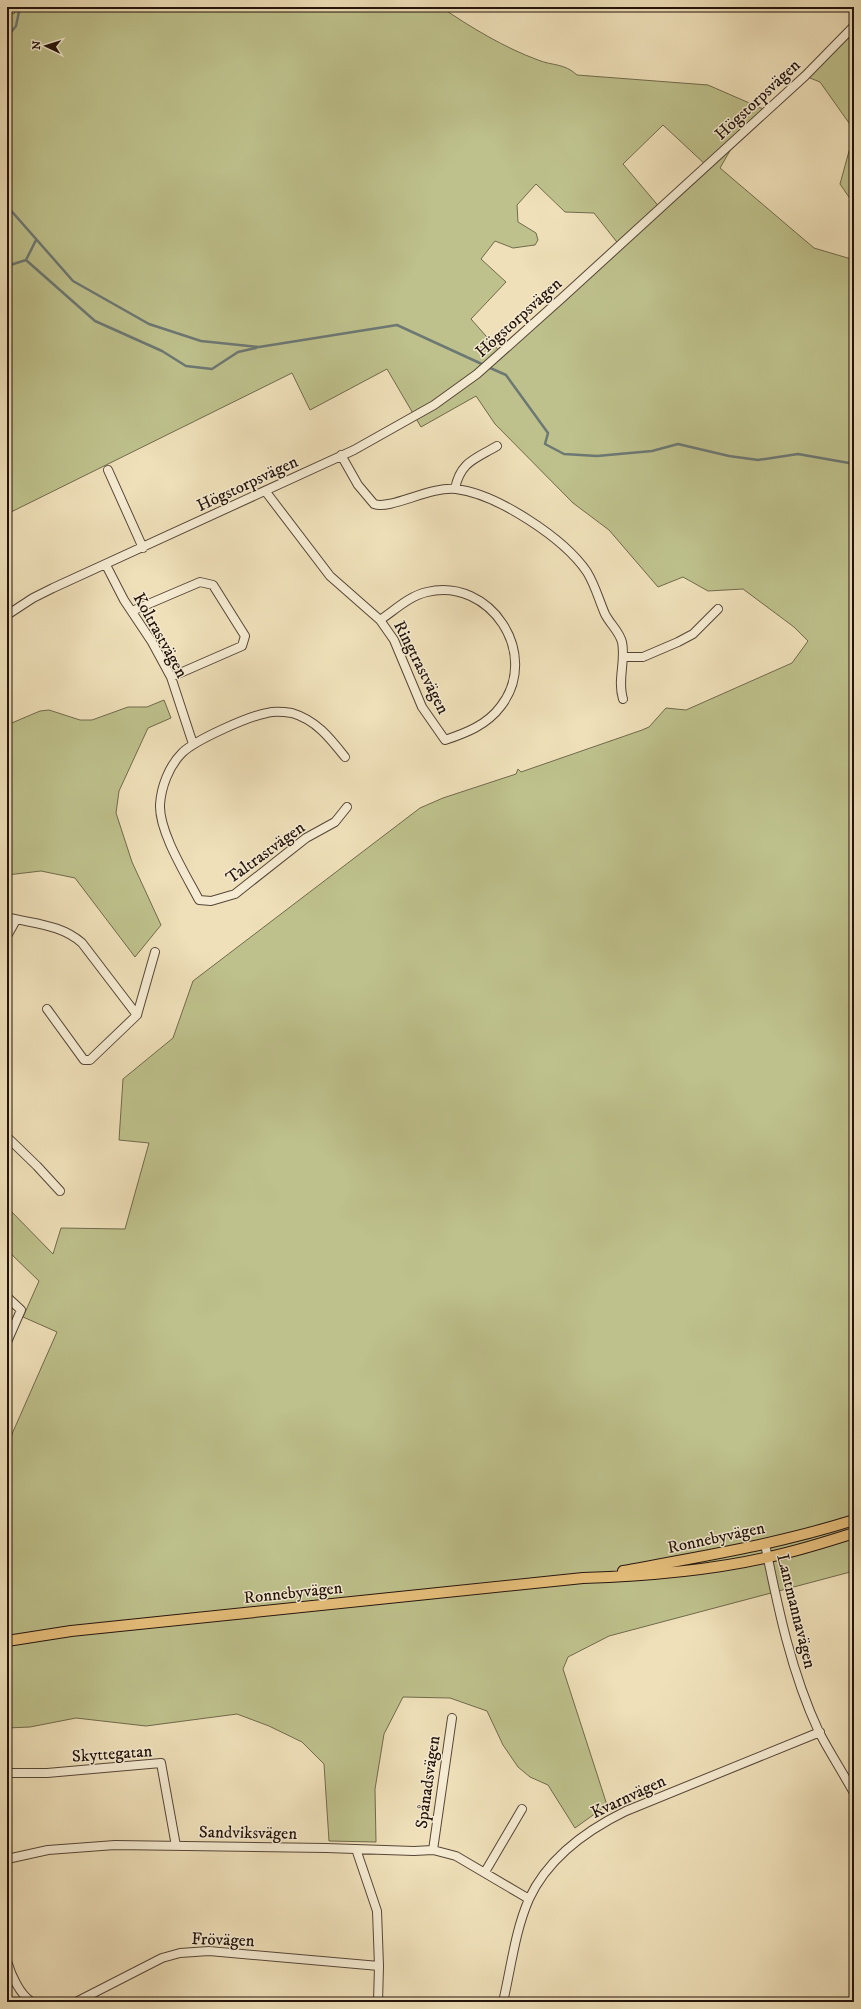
<svg xmlns="http://www.w3.org/2000/svg" width="861" height="2009" font-family="'IM FELL DW Pica',serif">
  <rect width="100%" height="100%" fill="#efe0b9"/>
  <filter id="stains"><feTurbulence type="fractalNoise" baseFrequency=".005" numOctaves="4"/><feColorMatrix values="0 0 0 0 .2 0 0 0 0 .09 0 0 0 0 .02 0 0 0 .5 -.17"/></filter>
  <radialGradient id="worn" r=".72"><stop offset=".6" stop-color="#630" stop-opacity="0"/><stop offset="1" stop-color="#630" stop-opacity=".3"/></radialGradient>
  <path fill="#bec18c" stroke="#706a4c" fill-rule="evenodd" d="M16 7H441C470 27 505 48 538 60 553 66 564 63 577 75L708 85 770 112 731 149 720 168 814 248 851 259 854 255V1571L609 1636 568 1657 563 1669 607 1805 575 1828 548 1785 530 1777 518 1767 503 1745 487 1711 450 1698 403 1697 384 1734 375 1789 376 1842 329 1841 324 1764 302 1742 269 1726 237 1714 146 1726 76 1718 30 1727 7 1728V1464L12 1434 57 1332 23 1317 39 1281 7 1250V1207L53 1254 61 1228 125 1229 149 1143 119 1140 123 1079 173 1038 193 981 420 808 443 798 516 774 518 769 521 772 642 730 649 727 666 708 686 710 792 663 808 641 794 627 743 589 708 591 683 577 658 587 609 530 573 503 495 424 476 396 421 427 387 369 310 410 292 373 7 514V12L14 14ZM663 125 707 166 661 209 623 164ZM536 184 565 212 594 213 620 246 501 353 471 319 506 282 481 259 495 241 513 248 535 245 538 240 536 233 518 222 517 205Z
    M854 26V130L820 82 805 76Z
    M854 133V209L853 203 840 184Z
    M164 700 171 718 148 728 119 791 116 813 132 862 161 925 135 957 75 878 41 871 7 875V725L40 711 49 710 80 720H92L128 707H147Z"/>
  <g fill="none" stroke-linecap="round" stroke-linejoin="round">
    <path stroke="#6c7874" stroke-width="2.5" d="M7 37 16 26 20 7
      M7 206 73 281 149 324 201 341 259 347 397 325 484 365
      M26 260 95 321 162 351 186 366 212 369 238 352 256 348
      M7 266 26 260 36 240
      M488 367 506 375 548 433 545 444 564 454 597 456 652 451 678 444 729 456 758 460 798 454 849 463 854 467"/>
    <g stroke="#564637" stroke-width="10">
      <path id="minor" d="M341 455 358 485 374 504C391 510 430 486 456 489 497 494 564 538 587 572 595 585 599 600 605 614 610 624 619 631 622 642 626 661 617 680 623 699
        M108 470 143 548
        M455 489C460 462 475 459 497 446
        M266 492 330 576 380 620 394 640 422 707 445 740C466 733 487 725 501 706 541 654 490 577 427 592 409 596 395 610 380 620
        M106 565 124 600 152 642 171 677 193 744
        M132 611 200 582 213 585 245 636 242 646 171 677
        M7 615 33 598 53 588 354 450 434 405 477 374 562 298 805 76 854 26
        M623 657H643L678 642 693 634 718 609
        M345 757C330 738 316 720 292 713 285 712 274 711 267 713 249 716 195 740 182 753 169 766 161 787 160 805 159 832 186 875 199 900L211 901 235 894 306 838 335 822 347 807
        M7 917C33 924 61 924 82 943L137 1015 90 1060H84L47 1009
        M7 936 16 920
        M137 1015 155 952
        M7 1137 37 1166 60 1191
        M7 1297 21 1310 7 1342
        M765 1544C778 1608 791 1672 819 1732 830 1753 843 1773 854 1793
        M7 1773H47L161 1763 176 1846
        M356 1849 377 1911 379 1966 378 2002
        M433 1850 452 1718
        M7 1859 48 1850 115 1845 326 1848 414 1851 433 1850 456 1856 529 1899
        M485 1872 522 1809
        M7 1961C11 1975 20 1995 32 2002
        M76 2002 162 1958 180 1953 209 1951 379 1966
        M503 2002C511 1968 515 1931 529 1899 548 1858 587 1830 626 1811L820 1732"/>
    </g>
    <g stroke="#23130c" stroke-width="12">
      <path id="major" d="M623 1571C700 1557 778 1544 854 1520
        M7 1641 71 1631 583 1578C645 1576 708 1571 769 1557 797 1551 826 1542 854 1533"/>
    </g>
    <use href="#minor" stroke="#f5ebd2" stroke-width="8"/>
    <use href="#major" stroke="#e8c07c" stroke-width="10"/>
  </g>
  <g text-anchor="middle" stroke-width="3" stroke-linejoin="round" paint-order="stroke">
    <g font-size="17" fill="#23130c" stroke="#f5ebd2">
      <text transform="translate(757 99) rotate(-43)" y="6">Högstorpsvägen</text>
      <text transform="translate(518 317) rotate(-42)" y="6">Högstorpsvägen</text>
      <text transform="translate(247 483) rotate(-25)" y="6">Högstorpsvägen</text>
      <text transform="translate(161 635) rotate(61)" y="6">Koltrastvägen</text>
      <text transform="translate(422 667) rotate(63)" y="6">Ringtrastvägen</text>
      <text transform="translate(265 852) rotate(-36)" y="6">Taltrastvägen</text>
      <text transform="translate(716 1537) rotate(-12)" y="6">Ronnebyvägen</text>
      <text transform="translate(293 1592) rotate(-6)" y="6">Ronnebyvägen</text>
      <text transform="translate(797 1611) rotate(76)" y="6">Lantmannavägen</text>
      <text transform="translate(112 1753) rotate(-4)" y="6">Skyttegatan</text>
      <text transform="translate(427 1782) rotate(-82)" y="6">Spånadsvägen</text>
      <text transform="translate(628 1796) rotate(-25)" y="6">Kvarnvägen</text>
      <text transform="translate(248 1832) rotate(1)" y="6">Sandviksvägen</text>
      <text transform="translate(223 1939) rotate(2)" y="6">Frövägen</text>
    </g>
  </g>
  <rect width="861" height="2009" fill="none" stroke="#efe0b9" stroke-width="24"/>
  <rect x="8" y="8" width="845" height="1993" fill="none" stroke="#23130c" stroke-width="2"/>
  <rect x="12" y="12" width="837" height="1985" fill="none" stroke="#23130c"/>
  <g transform="translate(46 46) rotate(274)" stroke="#f5ebd2" stroke-width="3" paint-order="stroke">
  <path d="M0-3L7 15L0 10L-7 15Z" fill="#23130c"/>
  <text y="-6" font-size="11" font-weight="bold" text-anchor="middle" fill="#23130c">N</text>
  </g>
  <rect width="100%" height="100%" filter="url(#stains)"/>
  <rect width="100%" height="100%" fill="url(#worn)"/>
</svg>
